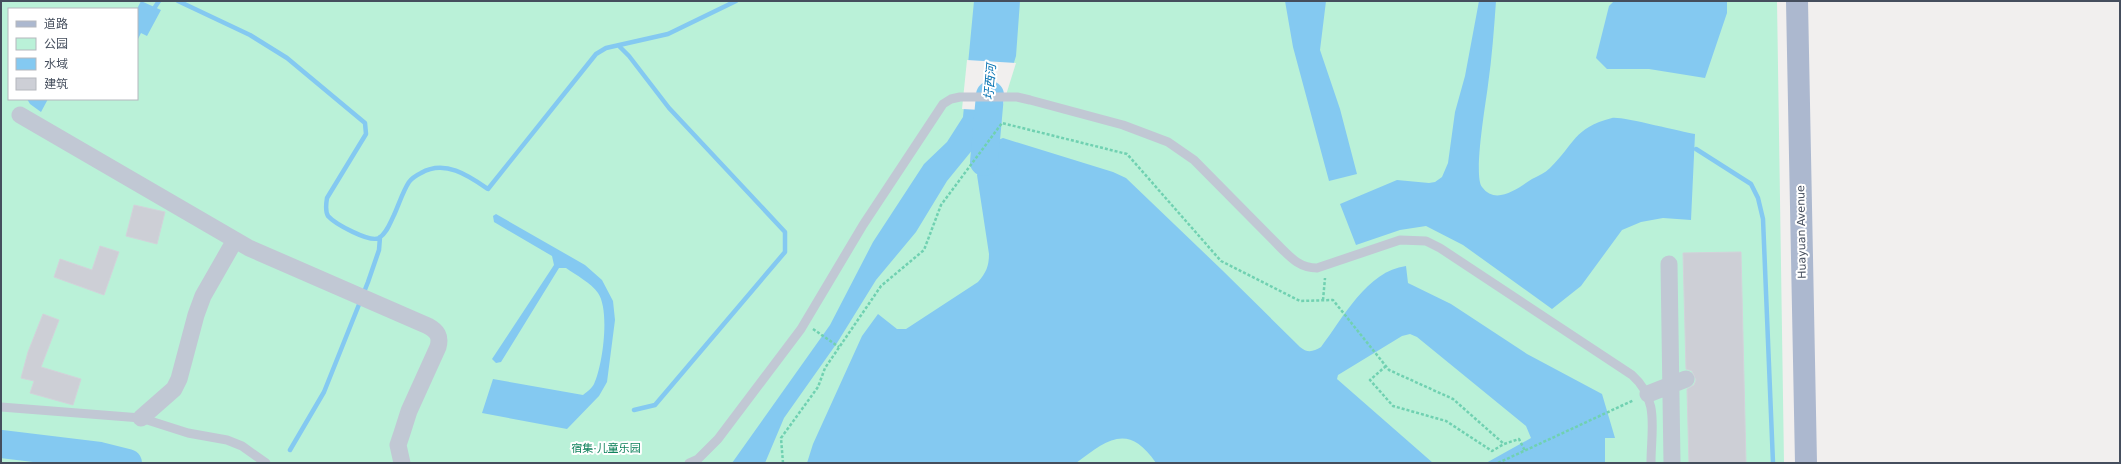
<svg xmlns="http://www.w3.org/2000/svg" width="2121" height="464" font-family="'DejaVu Sans','Noto Sans SC',sans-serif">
  <rect width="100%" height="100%" fill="#f1efee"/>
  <path fill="#baf1d8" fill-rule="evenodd" d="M1 1H1777L1784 463H1ZM9 9H137V99H9Z"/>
  <path fill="#84c9f1" d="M141 1 161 10 147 36 141 33 137 41V9Z
    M974 1H1020L1016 56 996 121 947 181 916 232 876 280 837 343 784 418 765 463H732L830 325 873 242 924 164 947 142 963 117Z
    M1285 1H1326L1320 50 1340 109 1357 174 1329 181 1293 47Z
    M1479 1H1496C1494 29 1492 57 1488 85 1486 102 1473 176 1482 187 1496 206 1518 188 1532 179 1538 176 1545 173 1550 168 1575 144 1573 128 1612 118 1621 116 1681 132 1695 134L1691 220 1663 218 1641 222 1622 230 1581 286 1552 309 1463 245 1426 226 1400 230 1356 245 1340 204 1397 180 1429 183 1435 182 1442 177 1448 163 1455 112 1465 76Z
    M1614 1H1727V13L1705 78 1649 69H1607L1596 58 1609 6Z
    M27 99H48L41 112 30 104Z
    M1003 138 1113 172 1126 178 1222 270 1300 347C1307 353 1313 352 1321 347 1343 318 1367 271 1406 266L1408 283 1451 304 1527 354 1602 394 1615 438H1605V463H1486L1531 438 1526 426 1417 337 1410 334 1402 336 1338 375 1337 379 1433 463H1156C1128 422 1107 440 1076 463H807L813 444 862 336 878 314 897 329H906L978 282C986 273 989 266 989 254L977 175 994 146 998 140Z
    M496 214 585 265 602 280 613 301 615 320 607 382 599 396 567 429 482 413 493 379 583 395C587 392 592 388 594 384 603 365 610 310 598 293 591 283 576 275 566 268H559L501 362 496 363 492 359 554 265 552 256 494 222 493 216Z"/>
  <path fill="#f1efee" d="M967 60 1016 63 1001 111 962 109Z"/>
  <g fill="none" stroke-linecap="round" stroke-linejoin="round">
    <path stroke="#84c9f1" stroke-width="4.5" d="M178 1 250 35 287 58 365 123 366 134 327 198C326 204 325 211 328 216 335 224 370 243 379 238 387 233 390 223 394 215 399 204 403 191 409 182 412 178 417 175 421 173 445 159 469 176 488 189L596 54 606 48 668 34 736 1
      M155 7 159 1
      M619 46 629 56 669 108 785 232V252L655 405 634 410
      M1696 149 1751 184 1758 198 1763 219 1773 463
      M290 450 324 392 368 282 379 250 380 237"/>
    <path stroke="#84c9f1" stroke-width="28" d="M984 162 990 95
      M1 444 100 456 128 463"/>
  </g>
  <path fill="#cdcfd6" stroke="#d2d3da" d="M134 205 165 212 157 244 126 236Z
    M100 246 119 252 104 295 54 277 60 259 92 270Z
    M1741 252 1746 463H1689L1687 389 1694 385 1696 380 1692 371 1686 369 1683 253Z
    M43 314 59 320 41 367 81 379 73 405 30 393 34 381 21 378 28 352Z"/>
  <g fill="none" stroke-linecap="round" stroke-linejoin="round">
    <path stroke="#70d1b1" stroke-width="2.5" stroke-dasharray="3 2" stroke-linecap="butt" d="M1323 300 1325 278
      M813 329 839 347
      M1386 366 1370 380 1393 406 1446 421 1492 451 1504 444 1519 439 1525 451
      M783 463 781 438 818 387 825 368 881 286 924 250 941 205 1002 123 1127 154 1221 261 1300 301 1333 300 1389 370 1453 399 1504 444
      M1498 463 1634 400"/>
    <path stroke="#c1c8d4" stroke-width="9" d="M1 407 141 418 188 433 227 440 242 446 266 463
      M689 463 698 459 718 439 801 329 863 225 943 104 951 99 960 97H1017L1030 100 1123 125 1168 142 1194 160 1280 247C1291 258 1300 268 1317 268L1400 240 1426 241 1440 248 1632 375C1660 400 1651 429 1651 463"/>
    <path stroke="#c1c8d4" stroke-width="17" d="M20 115 249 248 428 326C437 331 441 336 438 347L409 411 402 433 398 445 402 463
      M1669 264 1672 463
      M1648 394 1686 379
      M141 418 174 389 179 379 196 315 203 296 235 240"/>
    <path stroke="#acb8cf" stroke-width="22" d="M1797 1 1806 463"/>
  </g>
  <g text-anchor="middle" stroke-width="4" stroke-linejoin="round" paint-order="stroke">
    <g font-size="11" fill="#454e5d" stroke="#fff">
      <text transform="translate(1801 232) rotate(-91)" y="4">Huayuan Avenue</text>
    </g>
    <g font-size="11" fill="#11835d" stroke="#fff">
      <text x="606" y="452">宿集·儿童乐园</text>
    </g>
    <g font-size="12" font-style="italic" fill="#0471b1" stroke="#fff">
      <text transform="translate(990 82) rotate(-85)" y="4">圩西河</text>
    </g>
  </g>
  <rect width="2121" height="464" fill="none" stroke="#454e5d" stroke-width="4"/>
  <rect x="8" y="8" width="130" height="92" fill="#ffffff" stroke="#b5b8be"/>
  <rect x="16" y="21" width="20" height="6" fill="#acb8cf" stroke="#b5b8be"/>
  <text x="44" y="28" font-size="12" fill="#454e5d">道路</text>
  <rect x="16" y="38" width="20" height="12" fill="#baf1d8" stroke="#b5b8be"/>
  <text x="44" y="48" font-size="12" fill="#454e5d">公园</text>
  <rect x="16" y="58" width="20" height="12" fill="#84c9f1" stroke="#b5b8be"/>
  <text x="44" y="68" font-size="12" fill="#454e5d">水域</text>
  <rect x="16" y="78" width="20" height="12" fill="#cdcfd6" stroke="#b5b8be"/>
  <text x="44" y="88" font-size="12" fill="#454e5d">建筑</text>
</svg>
